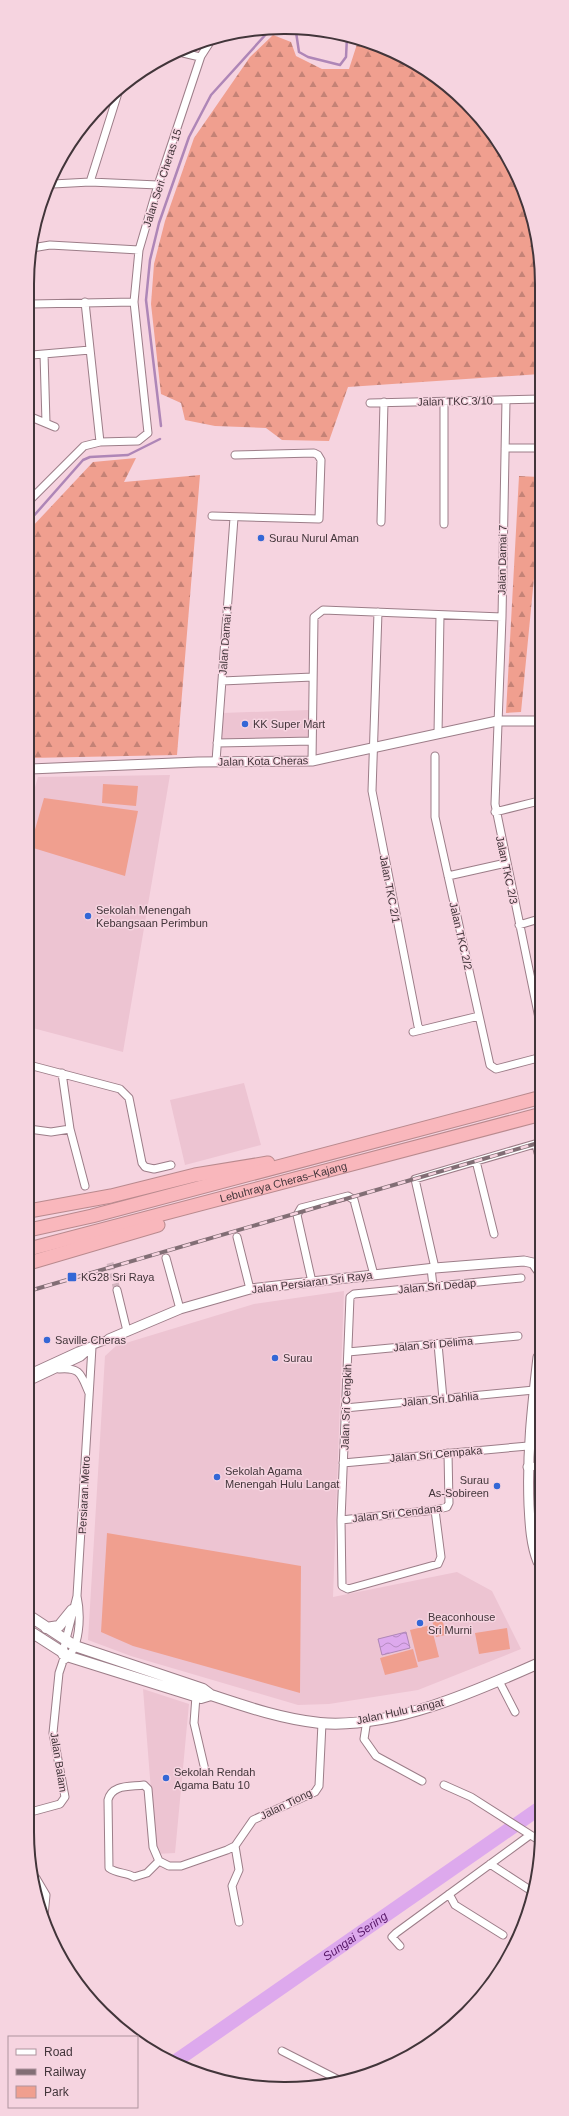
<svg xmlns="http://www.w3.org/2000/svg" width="569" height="2116" font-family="Arial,sans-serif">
  <defs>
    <pattern id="forest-firs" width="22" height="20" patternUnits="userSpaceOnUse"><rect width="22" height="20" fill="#f09f8f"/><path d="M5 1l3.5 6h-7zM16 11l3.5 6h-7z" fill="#c48276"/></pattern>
    <pattern id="water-waves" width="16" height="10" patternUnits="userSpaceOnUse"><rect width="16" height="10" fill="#dda9ed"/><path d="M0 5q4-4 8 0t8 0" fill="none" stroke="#b58ac1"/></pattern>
  </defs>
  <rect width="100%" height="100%" fill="#f6d4e0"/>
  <path fill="#edc4d2" d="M309 710V739L221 740 222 713Z
    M170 775 123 1052 29 1027 30 804 38 777Z
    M244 1083 261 1145 185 1165 170 1100Z
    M344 1291 333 1597 457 1572 492 1591 521 1649 418 1690 329 1704 298 1705 131 1656 88 1640 105 1356 116 1346 254 1304Z
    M143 1689 189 1704 175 1853 156 1854Z"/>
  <path fill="#f09f8f" d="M103 784 138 786 136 806 102 803Z
    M44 798 138 811 125 876 30 847Z
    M107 1533 301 1566 300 1693 133 1646 101 1632Z
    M442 1618 446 1635 436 1637 432 1620Z
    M431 1625 439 1657 418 1662 410 1630Z
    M507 1628 510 1649 479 1654 475 1633Z
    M413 1649 418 1667 385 1675 380 1658Z"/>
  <path fill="url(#forest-firs)" d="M273 35 291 42 296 56 322 69H349L358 41 413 61 478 115 516 171 540 251V374L348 387 329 441 282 440 266 428 215 426 185 420 181 403 161 394 151 304 154 264 165 221 194 138 250 57Z
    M136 458 124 482 200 475 177 755 30 758 31 528 93 462Z
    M519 476 539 477V556L535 568 521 712 506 713Z"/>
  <path fill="url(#water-waves)" stroke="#ae86b7" d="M406 1632 410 1648 382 1655 378 1639Z"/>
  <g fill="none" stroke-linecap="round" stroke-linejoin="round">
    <path stroke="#ae86b7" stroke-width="2.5" d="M296 32 299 52 308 57 340 65 346 57 347 37
      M161 426 146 300 150 260 159 223 189 137 211 95 268 32
      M31 519 83 460 90 457 128 455 160 439"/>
    <path stroke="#dda9ed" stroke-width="14" id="s1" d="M173 2063 537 1810"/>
    <path stroke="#d2b4bf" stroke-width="7" stroke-dasharray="7 3.5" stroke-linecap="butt" d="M110 1263 117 1290"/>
    <g stroke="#9c7d88" stroke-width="9">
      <path id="minor" d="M183 53 200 57
        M90 182 118 93
        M53 184 90 182 158 185
        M32 248 50 245 139 250
        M85 302 100 442
        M32 304 134 302
        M44 354 46 423
        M32 355 90 350
        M506 400 502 617 495 804 539 1018
        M444 402V524
        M370 403 540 399
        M31 417 55 427
        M505 448H539
        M31 499 84 446 100 442 138 441 148 433 134 302 139 250 158 185 201 56 210 42
        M212 516 319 519 321 460 318 455 314 453 235 455
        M381 522 384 402
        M378 612 372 791 418 1026 421 1030
        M222 681 313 677
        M438 734 440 615
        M217 743 312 741
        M435 756V817L490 1065 496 1069 538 1058
        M216 761 234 518
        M312 761 314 617 323 610 502 617
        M495 812 539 801
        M448 876 506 863
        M519 925 539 919
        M413 1032 479 1016
        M29 1065 120 1089 129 1098 142 1163 145 1167 154 1169 171 1165
        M62 1073 70 1129 85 1186
        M29 1129 51 1132 70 1129
        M536 1144 538 1153
        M476 1161 494 1234
        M29 1194 30 1196
        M237 1237 250 1289
        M166 1258 180 1309
        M431 1268 433 1286
        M435 1268 415 1179 538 1143
        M312 1282 297 1215 301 1208 348 1196 354 1200 374 1275
        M117 1290 127 1331
        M438 1344 443 1399
        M348 1352 518 1336
        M59 1369C81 1367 81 1375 89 1393
        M28 1374 78 1351 109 1339
        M28 1382 81 1357 91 1348
        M345 1408 534 1390
        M343 1463 528 1446
        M527 1467 538 1466
        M435 1510 441 1557 438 1564 348 1589 342 1586 341 1520 350 1297 354 1294 521 1278
        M341 1520 435 1510 447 1507 449 1503 448 1453
        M62 1655 77 1596
        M63 1661C81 1650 81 1615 77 1596L92 1347
        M499 1681 515 1712
        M196 1696 194 1723 205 1770
        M367 1720 364 1739 376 1756 422 1781
        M144 1785 148 1789 153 1847 159 1861 147 1873 134 1877C126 1872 117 1874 109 1868L108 1800C112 1784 130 1787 144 1785Z
        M444 1785 471 1797 537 1839
        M27 1813 60 1804 65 1797 53 1733 59 1673 63 1661
        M235 1846 239 1870 232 1886 239 1922
        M159 1861 169 1866H181L227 1850 235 1846 253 1820 315 1792 319 1786 322 1723
        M490 1864 533 1892
        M36 1878 46 1895 44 1916
        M449 1894 455 1905 503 1935
        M400 1946 392 1937 396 1933 530 1835
        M282 2051 341 2081"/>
    </g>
    <g stroke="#9c7d88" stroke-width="11">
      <path id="tertiary" d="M30 769 198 762 312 761 497 721H539
        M109 1339 180 1309 250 1289 435 1268 524 1261 533 1263 538 1270
        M538 1562C531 1545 530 1524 529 1505 527 1453 532 1409 538 1357"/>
    </g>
    <g stroke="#9c7d88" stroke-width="12">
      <path id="secondary" d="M28 1615 75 1646 203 1689 211 1695C247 1707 282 1719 320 1723 391 1729 474 1692 537 1664
        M46 1628 59 1626 72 1610
        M28 1630 70 1657 201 1698 211 1695"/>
    </g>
    <g stroke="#b98a8e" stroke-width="15">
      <g id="motorway">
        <path d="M29 1211 111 1196 195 1175 268 1163"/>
        <path d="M29 1230 92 1216 538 1098"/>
        <path id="s2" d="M29 1249 538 1115"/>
        <path d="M29 1263 158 1225"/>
      </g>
    </g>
    <use href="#minor" stroke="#fff" stroke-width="7"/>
    <use href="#tertiary" stroke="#fff" stroke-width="9"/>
    <use href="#secondary" stroke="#fff" stroke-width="10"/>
    <use href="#motorway" stroke="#f9b7bc" stroke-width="13"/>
    <g stroke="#826e75" stroke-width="4">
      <path id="rail" d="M29 1291 538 1143"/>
    </g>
    <use href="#rail" stroke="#f6d4e0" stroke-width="2.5" stroke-dasharray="8" stroke-linecap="butt"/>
  </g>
  <g fill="#3467d6" stroke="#f6d4e0" stroke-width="1.5">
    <circle cx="261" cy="538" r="4"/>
    <circle cx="245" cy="724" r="4"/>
    <circle cx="88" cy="916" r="4"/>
    <rect x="67" y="1272" width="10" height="10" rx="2"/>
    <circle cx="47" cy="1340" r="4"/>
    <circle cx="275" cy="1358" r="4"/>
    <circle cx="217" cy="1477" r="4"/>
    <circle cx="497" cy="1486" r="4"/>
    <circle cx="420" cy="1623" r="4"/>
    <circle cx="166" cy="1778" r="4"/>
  </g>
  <g text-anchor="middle" stroke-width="3" stroke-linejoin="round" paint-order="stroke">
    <g font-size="11" fill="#42353a" stroke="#f6d4e0">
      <text transform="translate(162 178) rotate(-72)" y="4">Jalan Seri Cheras 15</text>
      <text transform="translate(455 401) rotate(-1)" y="4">Jalan TKC 3/10</text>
      <text transform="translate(502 560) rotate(-89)" y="4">Jalan Damai 7</text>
      <text transform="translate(225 640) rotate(-86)" y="4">Jalan Damai 1</text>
      <text transform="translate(263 761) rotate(-1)" y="4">Jalan Kota Cheras</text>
      <text transform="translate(507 870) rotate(78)" y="4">Jalan TKC 2/3</text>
      <text transform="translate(390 889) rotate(79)" y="4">Jalan TKC 2/1</text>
      <text transform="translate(461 936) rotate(77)" y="4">Jalan TKC 2/2</text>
      <text dy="4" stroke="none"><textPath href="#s2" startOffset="263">Lebuhraya Cheras–Kajang</textPath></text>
      <text transform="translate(312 1282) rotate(-7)" y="4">Jalan Persiaran Sri Raya</text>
      <text transform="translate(437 1286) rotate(-5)" y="4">Jalan Sri Dedap</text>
      <text transform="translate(433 1344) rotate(-5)" y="4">Jalan Sri Delima</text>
      <text transform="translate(440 1399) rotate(-5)" y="4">Jalan Sri Dahlia</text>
      <text transform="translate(346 1407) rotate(-88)" y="4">Jalan Sri Cengkih</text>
      <text transform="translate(436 1454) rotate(-5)" y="4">Jalan Sri Cempaka</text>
      <text transform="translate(84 1495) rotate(-87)" y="4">Persiaran Metro</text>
      <text transform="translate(397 1513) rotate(-7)" y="4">Jalan Sri Cendana</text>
      <text transform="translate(400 1711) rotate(-12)" y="4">Jalan Hulu Langat</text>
      <text transform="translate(59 1762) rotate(81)" y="4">Jalan Balam</text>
      <text transform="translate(286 1804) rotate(-26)" y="4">Jalan Tiong</text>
    </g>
    <g font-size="11" fill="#42353a" stroke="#f6d4e0" text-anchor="start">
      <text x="269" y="542">Surau Nurul Aman</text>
      <text x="253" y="728">KK Super Mart</text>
      <text x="96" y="914">Sekolah Menengah<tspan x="96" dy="13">Kebangsaan Perimbun</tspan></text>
      <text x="81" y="1281">KG28 Sri Raya</text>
      <text x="55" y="1344">Saville Cheras</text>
      <text x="283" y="1362">Surau</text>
      <text x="225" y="1475">Sekolah Agama<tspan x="225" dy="13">Menengah Hulu Langat</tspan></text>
      <text x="489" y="1484" text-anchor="end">Surau<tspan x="489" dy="13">As-Sobireen</tspan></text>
      <text x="428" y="1621">Beaconhouse<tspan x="428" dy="13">Sri Murni</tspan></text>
      <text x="174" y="1776">Sekolah Rendah<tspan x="174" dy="13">Agama Batu 10</tspan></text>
    </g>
    <g font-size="12" font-style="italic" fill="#571767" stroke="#f6d4e0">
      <text dy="4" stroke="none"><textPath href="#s1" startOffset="222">Sungai Sering</textPath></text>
    </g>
  </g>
  <path d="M0 0H569V2116H0ZM284 34H285A250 250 0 0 1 535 284V1832A250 250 0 0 1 285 2082H284A250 250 0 0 1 34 1832V284A250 250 0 0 1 284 34Z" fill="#f6d4e0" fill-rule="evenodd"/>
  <path fill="none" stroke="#42353a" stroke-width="2" d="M284 34H285A250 250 0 0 1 535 284V1832A250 250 0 0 1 285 2082H284A250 250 0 0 1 34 1832V284A250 250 0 0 1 284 34Z"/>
  <rect x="8" y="2036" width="130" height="72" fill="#f6d4e0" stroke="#ae949e"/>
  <rect x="16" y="2049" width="20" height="6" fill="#ffffff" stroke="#ae949e"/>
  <text x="44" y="2056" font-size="12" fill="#42353a">Road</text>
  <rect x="16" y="2069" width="20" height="6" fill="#826e75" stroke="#ae949e"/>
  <text x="44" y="2076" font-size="12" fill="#42353a">Railway</text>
  <rect x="16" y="2086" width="20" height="12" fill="#f09f8f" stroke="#ae949e"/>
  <text x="44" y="2096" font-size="12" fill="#42353a">Park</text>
</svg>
